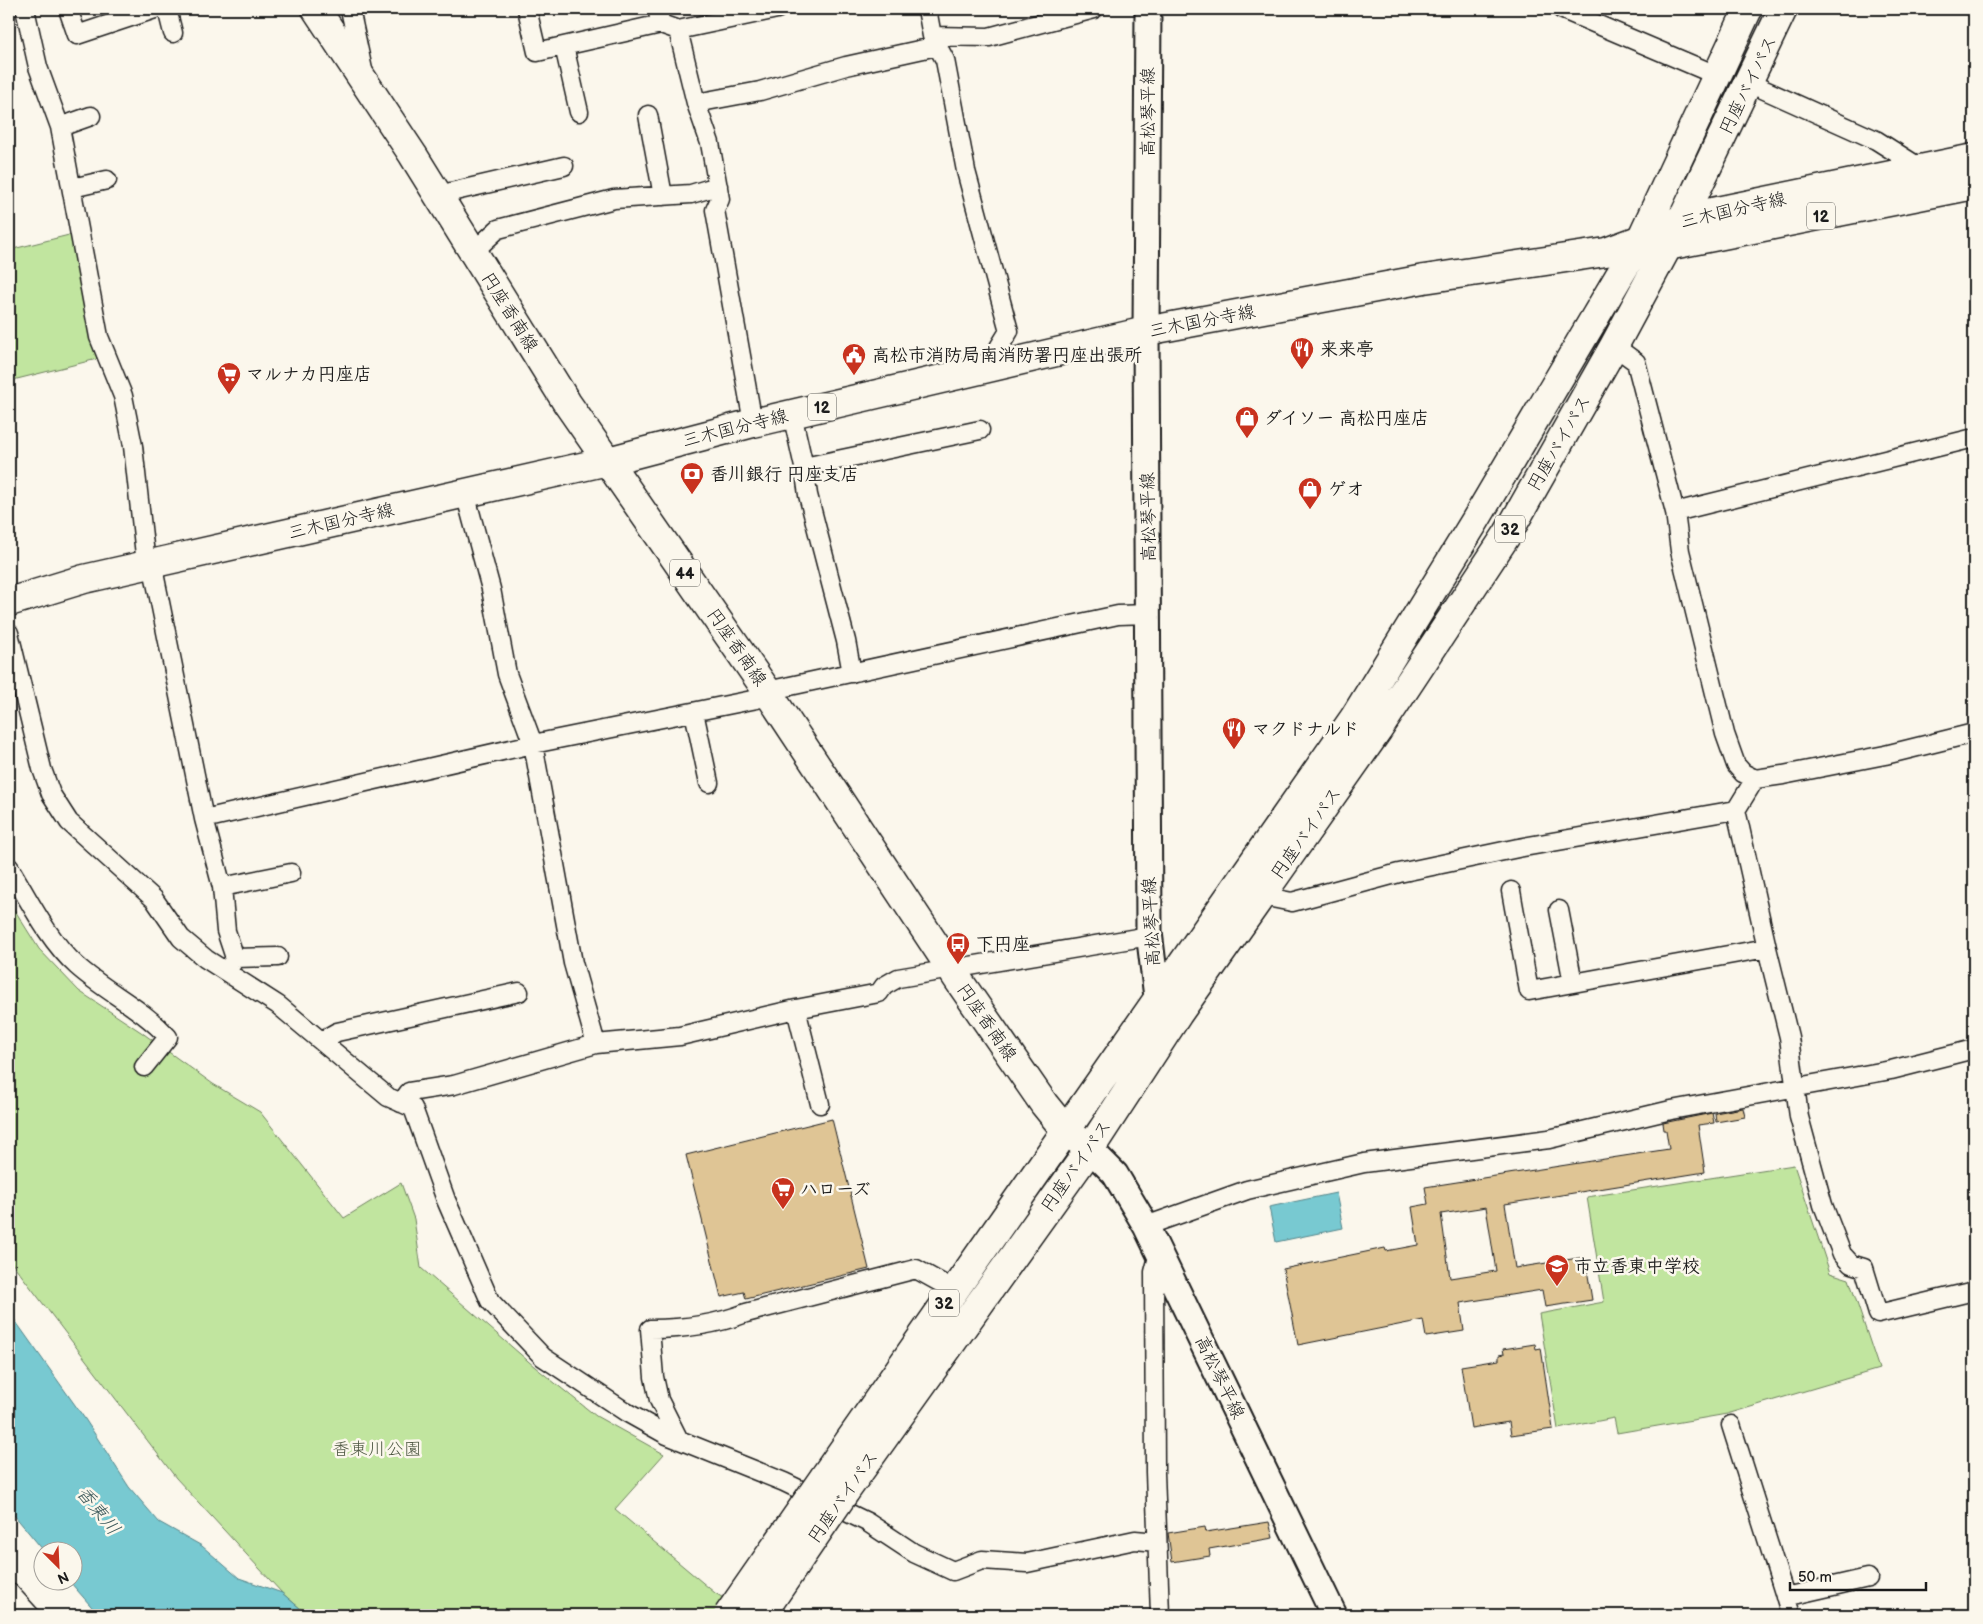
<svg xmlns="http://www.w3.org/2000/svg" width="1983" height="1624" font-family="'Balsamiq Sans','Klee One',sans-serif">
  <rect width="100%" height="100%" fill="#fbf7ec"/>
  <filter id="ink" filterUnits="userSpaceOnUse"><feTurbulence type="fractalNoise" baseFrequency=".02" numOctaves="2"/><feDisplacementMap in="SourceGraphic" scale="10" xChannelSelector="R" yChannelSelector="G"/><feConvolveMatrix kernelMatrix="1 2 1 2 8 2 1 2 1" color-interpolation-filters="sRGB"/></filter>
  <g filter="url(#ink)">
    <path fill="#c1e59f" stroke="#6e805e" d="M73 234 97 359 9 381V250Z
      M9 901 39 949 79 991 141 1032 213 1084 260 1112 344 1218 401 1183 414 1219 421 1268 535 1367 596 1416 664 1454 615 1509 715 1593 752 1615H308L282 1593 176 1478 9 1259Z
      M1794 1165 1830 1273 1849 1279 1879 1369 1727 1414 1617 1433 1614 1418 1558 1429 1539 1314 1604 1302 1587 1197Z"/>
    <path fill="#78c9d1" stroke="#538489" d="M1336 1193 1343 1228 1276 1242 1269 1207Z
      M9 1312 85 1419 129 1487 159 1522 202 1546 239 1578 282 1593 308 1615H99L97 1613 70 1582H72V1552L44 1551 9 1509Z"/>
    <path fill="#dfc595" stroke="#1c1c1c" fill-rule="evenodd" d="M1743 1108 1745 1117 1716 1122 1715 1113Z
      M1712 1113 1714 1123 1698 1125 1705 1172 1505 1204 1515 1268 1585 1257 1592 1300 1545 1307 1542 1290 1460 1303 1464 1331 1426 1337 1423 1320 1298 1345 1283 1269 1385 1248 1386 1251 1418 1245 1412 1207 1428 1204 1425 1187 1669 1149 1666 1130H1664L1663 1123ZM1486 1207 1496 1271 1450 1278 1441 1214Z
      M832 1119 869 1269 746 1299 744 1292 721 1297 686 1155Z
      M1535 1344 1536 1349 1541 1348 1553 1429 1511 1435 1509 1422 1471 1428 1461 1366 1499 1360V1355L1504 1354 1503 1349Z
      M1269 1522 1273 1538 1209 1549 1210 1556 1172 1562 1168 1533 1205 1527 1206 1532Z"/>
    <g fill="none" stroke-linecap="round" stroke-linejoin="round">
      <g stroke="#1c1c1c" stroke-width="21">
        <path id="minor" d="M25 9 38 67 60 127 99 337 123 396 133 446 146 564
          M68 9 77 35 155 9
          M167 9 173 33
          M350 9 363 70
          M527 9 537 52 661 24 678 30 777 9
          M657 9 661 24
          M927 9 932 36 945 60 966 171 1009 331 998 349 999 364
          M1561 9 1716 75
          M678 30 696 103 710 143 720 199 715 210 753 423
          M932 36 989 37 1094 9
          M564 46 579 112
          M1749 83 1876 140 1922 169
          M696 103 760 91 846 66 937 46
          M648 115 663 196
          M60 127 91 116
          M72 188 107 180
          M438 195 564 166
          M473 252 498 229 614 199 691 194 718 186
          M1614 346 1636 362 1675 512 1680 551 1725 734 1736 765 1743 773 1755 779 1783 775 1885 755 1974 733
          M792 414 804 467 808 495 846 641 852 673
          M804 467 980 430
          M465 493 491 589 507 674 533 744 573 963 596 1044
          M1675 512 1974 438
          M152 563 204 819 222 887 226 931 235 958 227 972
          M9 633 42 769 51 794 69 822 154 899 181 938 206 959 278 1005 388 1097 413 1108 446 1200 490 1301 543 1357 626 1412 667 1435 784 1482 867 1522 914 1553 953 1571 982 1560 1027 1563 1135 1540 1157 1542
          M694 712 709 783
          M1755 779 1736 810 1767 948 1789 1037 1799 1117 1823 1205 1842 1254 1851 1264 1864 1268 1878 1314 1974 1291
          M204 819 533 744 757 699 767 691 1118 615 1149 614
          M9 867C29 900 48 940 77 966 106 992 142 1008 168 1037L144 1067
          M222 887 291 873
          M1511 891 1529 991 1767 948
          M1262 896 1292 902 1399 873 1518 848 1736 810
          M1559 910 1573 983
          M235 958 278 957
          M796 1009 820 1104
          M321 1041 337 1032 519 992
          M401 1103 409 1092 454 1085 596 1044 680 1036 796 1009 879 993 884 986 898 978 1149 936
          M1146 1226 1247 1190 1364 1163 1549 1139 1671 1110 1891 1070 1974 1049
          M1159 1253 1154 1272 1155 1472 1160 1615
          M1731 1425 1791 1615
          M679 1440 659 1400 654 1377 650 1329C684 1329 715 1325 746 1313L916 1269 954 1290
          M9 1592 30 1615
          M1785 1597 1868 1578"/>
      </g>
      <g stroke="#1c1c1c" stroke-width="29">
        <path id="secondary" d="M1148 9 1146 331 1149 932 1157 997 1169 1006
          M1090 1149 1115 1174 1146 1226 1334 1615"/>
      </g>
      <g stroke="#1c1c1c" stroke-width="31">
        <path id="primary" d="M316 9 413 155 567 403 767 691 959 981 1044 1104 1065 1130 1090 1149
          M1650 242 1667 246 1974 185
          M9 602 84 579 608 461 753 423 1146 331 1424 279 1606 252 1641 239 1683 218 1974 158"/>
      </g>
      <g stroke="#1c1c1c" stroke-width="31">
        <path id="trunk" d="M824 1477 1354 718 1475 521 1641 239 1748 9
          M845 1492 1090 1149 1178 1014 1378 730 1508 533 1614 346 1683 218 1783 9"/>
      </g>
      <use href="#minor" stroke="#fbf7ec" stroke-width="18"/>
      <use href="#secondary" stroke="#fbf7ec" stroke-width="25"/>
      <use href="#primary" stroke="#fbf7ec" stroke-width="28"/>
      <use href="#trunk" stroke="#fbf7ec" stroke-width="28"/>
      <g stroke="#1c1c1c" stroke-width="31" stroke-linecap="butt">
        <path id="trunk-bridge" d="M728 1615 824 1477
          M761 1615 845 1492"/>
      </g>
      <use href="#trunk-bridge" stroke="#fbf7ec" stroke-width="28"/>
    </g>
  </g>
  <defs>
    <g id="restaurant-pin" transform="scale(1.25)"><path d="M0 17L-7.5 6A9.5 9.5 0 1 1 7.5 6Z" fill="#c8321e" stroke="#fbf7ec"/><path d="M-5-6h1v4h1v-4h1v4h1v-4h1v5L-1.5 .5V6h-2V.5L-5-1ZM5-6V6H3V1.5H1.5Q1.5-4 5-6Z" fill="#fff"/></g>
    <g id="civic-pin" transform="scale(1.25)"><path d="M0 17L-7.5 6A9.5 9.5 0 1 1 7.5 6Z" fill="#c8321e" stroke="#fbf7ec"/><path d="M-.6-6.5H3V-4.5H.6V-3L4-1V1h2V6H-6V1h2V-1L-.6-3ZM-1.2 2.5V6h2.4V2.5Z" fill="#fff"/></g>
    <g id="supermarket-pin" transform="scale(1.25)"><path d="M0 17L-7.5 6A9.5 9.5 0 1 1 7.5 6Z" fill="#c8321e" stroke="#fbf7ec"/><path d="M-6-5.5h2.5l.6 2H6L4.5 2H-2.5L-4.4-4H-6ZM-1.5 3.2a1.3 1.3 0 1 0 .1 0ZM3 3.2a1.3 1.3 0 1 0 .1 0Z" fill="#fff"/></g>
    <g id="shop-pin" transform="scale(1.25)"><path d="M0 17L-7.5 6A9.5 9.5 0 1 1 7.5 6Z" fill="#c8321e" stroke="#fbf7ec"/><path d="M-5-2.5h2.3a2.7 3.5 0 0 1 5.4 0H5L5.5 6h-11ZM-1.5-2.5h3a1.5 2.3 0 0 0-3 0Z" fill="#fff"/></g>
    <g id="bank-pin" transform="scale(1.25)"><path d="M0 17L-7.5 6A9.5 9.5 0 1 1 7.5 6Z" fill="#c8321e" stroke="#fbf7ec"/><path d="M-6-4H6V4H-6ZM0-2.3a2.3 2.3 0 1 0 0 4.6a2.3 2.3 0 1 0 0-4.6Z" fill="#fff"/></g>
    <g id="bus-pin" transform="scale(1.25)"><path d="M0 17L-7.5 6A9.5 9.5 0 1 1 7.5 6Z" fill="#c8321e" stroke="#fbf7ec"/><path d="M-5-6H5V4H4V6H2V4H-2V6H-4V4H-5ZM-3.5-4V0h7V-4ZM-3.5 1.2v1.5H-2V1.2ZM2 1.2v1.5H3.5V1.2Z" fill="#fff"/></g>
    <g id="school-pin" transform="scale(1.25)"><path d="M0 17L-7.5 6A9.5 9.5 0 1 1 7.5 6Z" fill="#c8321e" stroke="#fbf7ec"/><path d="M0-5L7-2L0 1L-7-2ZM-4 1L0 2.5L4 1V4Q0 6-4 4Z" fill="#fff"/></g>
  </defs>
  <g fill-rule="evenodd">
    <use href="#restaurant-pin" x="1302" y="349"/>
    <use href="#civic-pin" x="854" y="355"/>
    <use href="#supermarket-pin" x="229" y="374"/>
    <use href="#shop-pin" x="1247" y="418"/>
    <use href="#bank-pin" x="692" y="474"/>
    <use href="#shop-pin" x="1310" y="489"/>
    <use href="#restaurant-pin" x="1234" y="729"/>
    <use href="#bus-pin" x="958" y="944"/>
    <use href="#supermarket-pin" x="783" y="1189"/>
    <use href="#school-pin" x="1557" y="1266"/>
  </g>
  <g text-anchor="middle" stroke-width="5" stroke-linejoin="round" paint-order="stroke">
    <g fill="#fbf7ec" stroke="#5f5e5a" stroke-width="1">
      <rect x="1807" y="202.5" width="28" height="27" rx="4"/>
      <rect x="808" y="393.5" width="28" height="27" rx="4"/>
      <rect x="1495" y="515.5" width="30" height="27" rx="4"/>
      <rect x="670" y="559.5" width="30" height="27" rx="4"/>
      <rect x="929" y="1289.5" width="30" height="27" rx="4"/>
    </g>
    <g font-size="16" font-weight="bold" fill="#1c1c1c">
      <text x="1821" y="222">12</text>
      <text x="822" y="413">12</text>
      <text x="1510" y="535">32</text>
      <text x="685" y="579">44</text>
      <text x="944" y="1309">32</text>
    </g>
    <g font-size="18" fill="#1c1c1c" stroke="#fbf7ec">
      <text transform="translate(1748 85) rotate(-64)" y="6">円座バイパス</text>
      <text transform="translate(1148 112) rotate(-90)" y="6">高松琴平線</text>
      <text transform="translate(1733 210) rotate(-13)" y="6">三木国分寺線</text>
      <text transform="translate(510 312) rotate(58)" y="6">円座香南線</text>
      <text transform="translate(1202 321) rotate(-11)" y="6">三木国分寺線</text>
      <text transform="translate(735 428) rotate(-14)" y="6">三木国分寺線</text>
      <text transform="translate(1559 443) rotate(-60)" y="6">円座バイパス</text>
      <text transform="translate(1148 517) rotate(-91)" y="6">高松琴平線</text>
      <text transform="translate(341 521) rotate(-13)" y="6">三木国分寺線</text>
      <text transform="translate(737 647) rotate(55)" y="6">円座香南線</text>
      <text transform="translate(1306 833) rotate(-55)" y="6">円座バイパス</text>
      <text transform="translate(1151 922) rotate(-93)" y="6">高松琴平線</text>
      <text transform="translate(987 1022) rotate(55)" y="6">円座香南線</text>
      <text transform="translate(1076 1166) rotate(-55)" y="6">円座バイパス</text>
      <text transform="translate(1220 1377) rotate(64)" y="6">高松琴平線</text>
      <text transform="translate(843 1497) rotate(-55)" y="6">円座バイパス</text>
    </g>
    <g font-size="18" font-weight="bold" fill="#1c1c1c" stroke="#fbf7ec" text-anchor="start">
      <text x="1320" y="355">来来亭</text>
      <text x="872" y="361">高松市消防局南消防署円座出張所</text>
      <text x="246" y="380">マルナカ円座店</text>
      <text x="1264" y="424">ダイソー 高松円座店</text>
      <text x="710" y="480">香川銀行 円座支店</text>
      <text x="1328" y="495">ゲオ</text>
      <text x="1252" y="735">マクドナルド</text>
      <text x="976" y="950">下円座</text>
      <text x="800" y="1195">ハローズ</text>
      <text x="1574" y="1272">市立香東中学校</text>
    </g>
    <g font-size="18" fill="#4e5843" stroke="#fbf7ec">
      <text x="377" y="1455">香東川公園</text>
    </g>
    <g font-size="19" font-style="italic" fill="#3c595b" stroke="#fbf7ec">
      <text transform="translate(99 1510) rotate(51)" y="7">香東川</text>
    </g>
  </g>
  <rect width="1983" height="1624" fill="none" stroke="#fbf7ec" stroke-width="30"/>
  <rect x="15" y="15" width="1953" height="1594" fill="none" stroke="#1c1c1c" stroke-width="2" filter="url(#ink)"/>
  <g transform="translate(58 1566) rotate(156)"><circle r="24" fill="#fbf7ec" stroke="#a29f99"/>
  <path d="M0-4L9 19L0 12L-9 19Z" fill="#c8321e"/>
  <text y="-8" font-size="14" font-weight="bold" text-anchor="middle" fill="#1c1c1c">N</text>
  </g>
  <path d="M1790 1582v8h136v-8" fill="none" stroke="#1c1c1c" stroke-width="2.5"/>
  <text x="1798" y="1582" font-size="15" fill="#1c1c1c" stroke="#fbf7ec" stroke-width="4" paint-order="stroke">50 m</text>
</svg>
